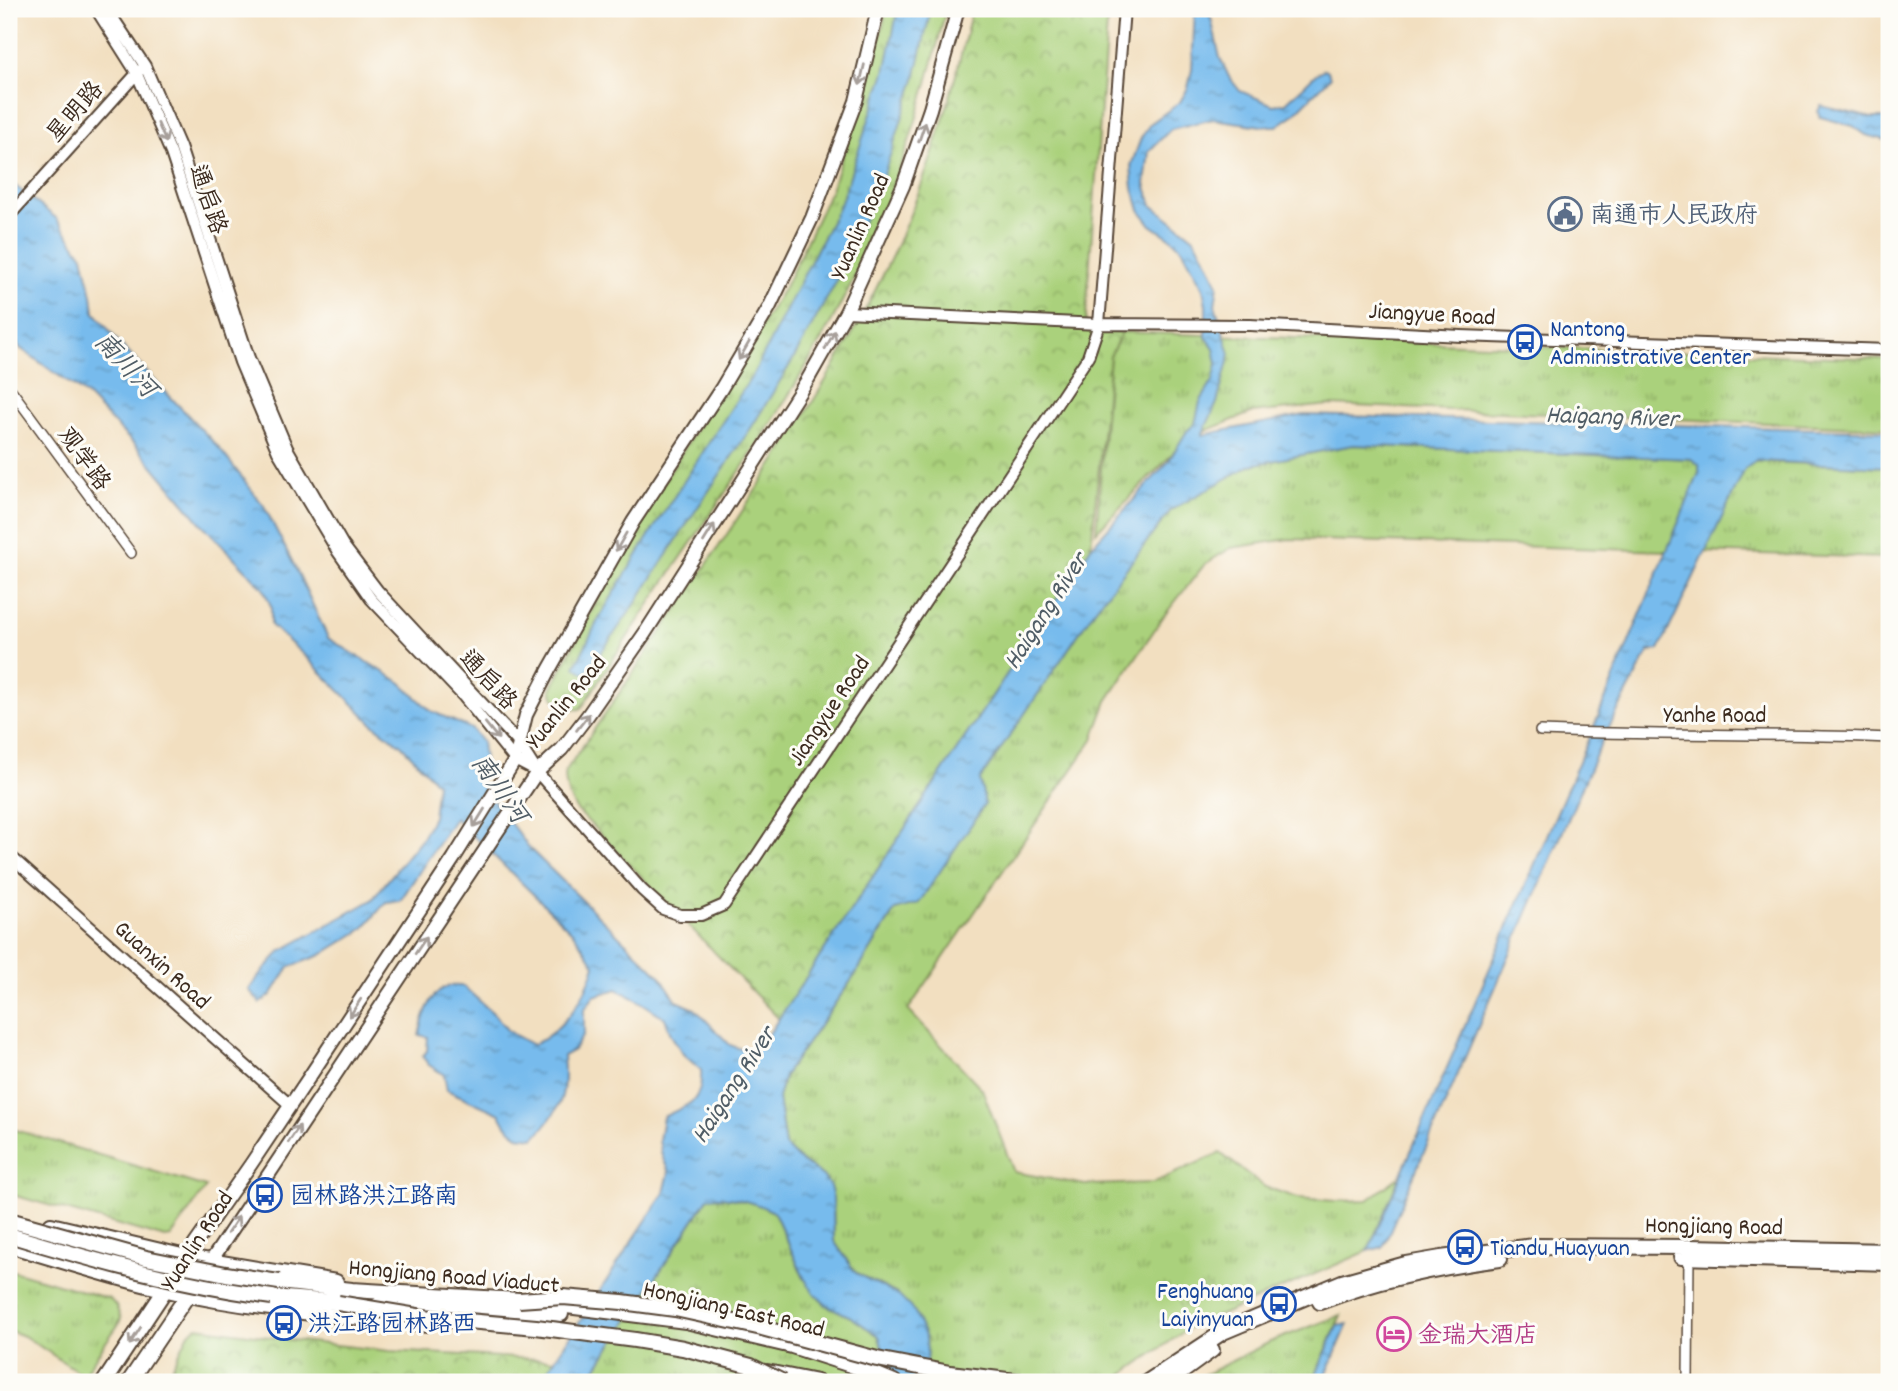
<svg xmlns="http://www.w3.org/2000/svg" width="1898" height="1391" font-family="Dekko,'LXGW WenKai TC',sans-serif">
  <defs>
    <pattern id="grass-tufts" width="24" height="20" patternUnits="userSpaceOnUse" patternTransform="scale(1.75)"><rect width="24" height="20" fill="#aad17b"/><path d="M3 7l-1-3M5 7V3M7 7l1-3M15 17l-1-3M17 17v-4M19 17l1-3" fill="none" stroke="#8caa64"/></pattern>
    <pattern id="park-crowns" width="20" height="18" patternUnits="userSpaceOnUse" patternTransform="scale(1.75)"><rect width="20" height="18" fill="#aad17b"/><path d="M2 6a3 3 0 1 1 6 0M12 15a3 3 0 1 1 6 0" fill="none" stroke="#8caa64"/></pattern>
    <pattern id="water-ripples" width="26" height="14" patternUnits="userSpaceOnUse" patternTransform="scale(1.75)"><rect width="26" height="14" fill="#77bbed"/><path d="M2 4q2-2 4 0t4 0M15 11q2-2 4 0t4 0" fill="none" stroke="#6398bf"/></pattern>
  </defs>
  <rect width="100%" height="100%" fill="#fdfcf7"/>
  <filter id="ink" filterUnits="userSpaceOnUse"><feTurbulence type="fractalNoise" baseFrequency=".0143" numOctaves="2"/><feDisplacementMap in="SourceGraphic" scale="14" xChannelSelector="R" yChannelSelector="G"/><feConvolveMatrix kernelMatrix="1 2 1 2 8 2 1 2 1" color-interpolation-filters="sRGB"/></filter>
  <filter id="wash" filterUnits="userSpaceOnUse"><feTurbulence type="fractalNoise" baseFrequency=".00686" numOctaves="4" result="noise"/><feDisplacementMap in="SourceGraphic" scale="28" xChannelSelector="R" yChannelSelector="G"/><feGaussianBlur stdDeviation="1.57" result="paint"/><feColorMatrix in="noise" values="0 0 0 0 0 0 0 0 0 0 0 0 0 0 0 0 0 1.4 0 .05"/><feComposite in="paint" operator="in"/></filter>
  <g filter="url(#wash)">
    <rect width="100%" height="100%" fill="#f2dfc0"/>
    <path fill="url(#grass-tufts)" stroke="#727e4c" stroke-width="2" d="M887 9H946C924 103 893 202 849 288 775 435 671 564 585 703L580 709C567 711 553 702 551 689L635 528 787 283 831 189 870 76Z
      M1122 332 1889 359V428L1329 405 1251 413 1189 437 1096 532 1110 356Z
      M1353 445 1889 467V558L1289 539 1231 548 1205 564 1163 617 1107 701 1093 739 908 1010 982 1089 1014 1172 1085 1185 1153 1183 1220 1153 1265 1187 1298 1198 1336 1201 1368 1200 1400 1176 1368 1251 1188 1329 1112 1382H949L926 1370 897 1294 856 1273 834 1241 833 1198 823 1176 798 1159 785 1146 778 1098 784 1076 855 975 895 910 919 902 984 804 979 780 1094 611 1171 510 1251 465Z
      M9 1128 206 1187 171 1237 165 1238 9 1194Z
      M723 1196 758 1204 774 1212 804 1278 826 1305 851 1317 879 1336 882 1347 874 1382H587L708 1198Z
      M9 1270 110 1299 116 1306 121 1319 118 1325 83 1375 24 1336 9 1331Z
      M1341 1315 1313 1382H1190L1270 1342Z"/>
    <path fill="url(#park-crowns)" stroke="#727e4c" stroke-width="2" d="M972 9H1108L1085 330 1122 332 1110 356 1091 547 779 1019 576 809C568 796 565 787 565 772 628 680 692 589 752 496 806 415 857 334 897 245 931 170 954 89 972 9Z
      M197 1327 291 1340 390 1351 555 1360 540 1382H165L189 1333Z"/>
    <path fill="url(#water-ripples)" stroke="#597286" stroke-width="2" d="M898 9H931L915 79 882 180 836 282 794 358 753 425 692 516 635 604 586 674 575 667 599 618 650 534 754 373 841 202 885 72Z
      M1195 9H1209L1220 58 1229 77 1240 91 1273 105 1286 103 1316 74 1325 69 1328 71 1330 78 1293 115 1277 126H1261L1213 119 1171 129 1149 151 1145 184 1152 205 1194 238 1208 262 1218 285 1215 305 1230 354 1217 403 1202 435 1304 415 1889 431V467L1756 461 1745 469 1659 650 1649 651 1602 741 1383 1247 1368 1251 1595 724 1699 473V465L1691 459 1353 445 1251 465 1171 510 1094 611 980 780 985 804 919 903 895 910 855 975 784 1076 778 1098 785 1146 798 1159 823 1176 830 1186 833 1198 834 1241 856 1273 898 1295 915 1312 926 1338 927 1354 923 1382H874L882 1347 879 1336 851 1317 826 1305 815 1294 804 1278 774 1212C753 1202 731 1195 708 1198L587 1382H540L664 1193 669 1172 662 1156 659 1140 663 1117C689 1104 703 1103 701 1070L683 1054 671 1035 665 1018 636 999 617 989 594 996 584 1010V1033L574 1050 563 1056C567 1096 562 1108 534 1138L518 1136 506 1125 500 1114 447 1090 444 1075 429 1065 422 1056 427 1051 428 1037 419 1035C423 1019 429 994 446 987 451 985 458 986 463 986L494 1014 508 1031 533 1045C564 1030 586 997 595 965L574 934 455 818 400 901 386 902 363 929 321 955 289 967 271 995 260 1003 249 990 260 975 281 951 372 900 422 838 433 817 437 783 401 745 374 725 306 657 271 625V606L263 588 200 522 137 447 86 395 20 348 9 330V181L56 218 83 256 92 295 94 311 120 344 219 448 264 506 299 575 328 638 400 682 431 711 472 729 482 742 485 768 479 782 531 850 660 976 677 1001 695 1009 730 1045 748 1052 762 1044 1091 547 1168 462 1187 431 1195 424 1200 402 1213 381 1217 364 1214 348 1206 337V305L1203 288 1183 250 1173 240 1151 225 1141 212 1133 188 1131 166 1141 138 1150 124 1180 102 1188 88 1192 69Z
      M1821 106 1872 118H1889V141L1866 135 1853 126 1820 117 1818 111Z
      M1348 1324 1323 1382H1313L1337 1326Z"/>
  </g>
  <g filter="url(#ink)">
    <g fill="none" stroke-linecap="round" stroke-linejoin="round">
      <g stroke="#564536" stroke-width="12">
        <path id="minor" d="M9 387 131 553
          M1540 731C1657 736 1773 733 1889 738
          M1688 1382 1689 1255"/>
      </g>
      <g stroke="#564536" stroke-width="14">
        <path id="tertiary" d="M96 9 136 72 171 153 240 362 278 452 338 552 371 599 464 697 515 760 534 770
          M107 9 145 66 180 147 249 358 287 448 343 545 378 591 518 742 537 772 642 890 663 909 680 915H701L724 905 1088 357 1099 324 1124 9
          M9 216 140 70
          M846 312 1099 324 1250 325 1461 336 1889 350
          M9 855 290 1105"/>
      </g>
      <g stroke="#564536" stroke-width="16">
        <path id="secondary" d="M186 1257 251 1164 310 1076 454 858 515 760 526 715 549 670 633 522 721 389 769 308 812 218 856 101 878 9
          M211 1261 537 772 562 749 588 715 645 633 808 379 846 312 903 186 930 109 958 9"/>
      </g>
      <g stroke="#564536" stroke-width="18">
        <path id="primary" d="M51 1225 186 1257 336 1282
          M9 1245C77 1265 146 1288 216 1300 286 1312 358 1318 429 1324
          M1681 1257 1889 1263
          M1320 1302C1378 1279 1438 1267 1500 1259
          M767 1372 817 1382
          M104 1382 169 1284
          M129 1382 193 1287
          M1147 1382 1223 1332 1342 1282 1406 1264 1441 1258 1533 1246 1689 1247 1889 1251
          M1168 1382 1212 1350"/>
      </g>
      <g stroke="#564536" stroke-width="18">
        <path id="trunk" d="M279 1282 352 1290 519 1300 686 1321 792 1346 860 1368 894 1382
          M272 1297 347 1303
          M378 1305 561 1314
          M950 1373 1024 1382"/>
      </g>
      <use href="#minor" stroke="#fff" stroke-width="9"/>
      <use href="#tertiary" stroke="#fff" stroke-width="10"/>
      <use href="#secondary" stroke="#fff" stroke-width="12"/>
      <use href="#primary" stroke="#fff" stroke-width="14"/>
      <use href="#trunk" stroke="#fff" stroke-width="14"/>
      <g stroke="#564536" stroke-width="18" stroke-linecap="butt">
        <path id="trunk-bridge" d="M9 1220 146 1258 226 1274 279 1282
          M9 1235C95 1261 182 1285 272 1297
          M519 1300 563 1297 622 1302 675 1309 762 1328 877 1359 950 1373
          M338 1303 423 1317 536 1327 635 1340 683 1348 751 1366 783 1382"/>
      </g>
      <use href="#trunk-bridge" stroke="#fff" stroke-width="14"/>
    </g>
    <defs><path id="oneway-shaft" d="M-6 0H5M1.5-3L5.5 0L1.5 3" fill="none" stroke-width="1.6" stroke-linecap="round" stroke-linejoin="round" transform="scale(1.75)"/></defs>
    <g stroke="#a79f9a">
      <use href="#oneway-shaft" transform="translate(862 75) rotate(103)"/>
      <use href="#oneway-shaft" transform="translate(922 132) rotate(-71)"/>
      <use href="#oneway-shaft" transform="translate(162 133) rotate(67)"/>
      <use href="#oneway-shaft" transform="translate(830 340) rotate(-61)"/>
      <use href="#oneway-shaft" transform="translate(744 351) rotate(120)"/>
      <use href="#oneway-shaft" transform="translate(709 533) rotate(-58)"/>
      <use href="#oneway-shaft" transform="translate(621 542) rotate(120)"/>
      <use href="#oneway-shaft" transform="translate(583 722) rotate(-52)"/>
      <use href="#oneway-shaft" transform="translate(492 731) rotate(51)"/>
      <use href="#oneway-shaft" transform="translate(479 818) rotate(122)"/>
      <use href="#oneway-shaft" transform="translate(421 945) rotate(-56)"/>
      <use href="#oneway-shaft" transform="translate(355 1008) rotate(123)"/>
      <use href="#oneway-shaft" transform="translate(294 1134) rotate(-56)"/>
      <use href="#oneway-shaft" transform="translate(233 1225) rotate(-56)"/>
      <use href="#oneway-shaft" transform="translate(135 1336) rotate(123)"/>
    </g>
  </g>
  <defs>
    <g id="civic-ring" transform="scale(1.75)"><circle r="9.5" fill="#fdfcf7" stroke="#5c6f8a" stroke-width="1.5"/><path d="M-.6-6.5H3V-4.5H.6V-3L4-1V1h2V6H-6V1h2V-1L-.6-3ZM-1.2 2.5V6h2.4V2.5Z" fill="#5c6f8a"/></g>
    <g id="bus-ring" transform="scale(1.75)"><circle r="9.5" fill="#fdfcf7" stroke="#1a4fb4" stroke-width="1.5"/><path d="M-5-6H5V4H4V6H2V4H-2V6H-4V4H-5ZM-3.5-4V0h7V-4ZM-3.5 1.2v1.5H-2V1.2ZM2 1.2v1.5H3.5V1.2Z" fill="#1a4fb4"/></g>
    <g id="hotel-ring" transform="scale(1.75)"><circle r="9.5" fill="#fdfcf7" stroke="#d1479c" stroke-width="1.5"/><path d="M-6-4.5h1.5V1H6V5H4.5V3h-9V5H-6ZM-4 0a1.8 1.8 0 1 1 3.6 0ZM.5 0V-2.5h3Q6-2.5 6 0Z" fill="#d1479c"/></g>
  </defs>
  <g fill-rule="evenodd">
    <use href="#civic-ring" x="1565" y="214"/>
    <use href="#bus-ring" x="1525" y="342"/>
    <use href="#bus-ring" x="265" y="1195"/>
    <use href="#bus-ring" x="1465" y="1247"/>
    <use href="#bus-ring" x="1279" y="1304"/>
    <use href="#bus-ring" x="284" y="1323"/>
    <use href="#hotel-ring" x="1394" y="1334"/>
  </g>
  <g text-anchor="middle" stroke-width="6" stroke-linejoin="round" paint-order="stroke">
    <g font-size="24" fill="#3b2a1e" stroke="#fdfcf7">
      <text transform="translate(74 111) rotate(-49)" y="8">星明路</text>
      <text transform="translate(209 199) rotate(71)" y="8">通启路</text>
      <text transform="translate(859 226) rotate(-66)" y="8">Yuanlin Road</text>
      <text transform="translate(1432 313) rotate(3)" y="8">Jiangyue Road</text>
      <text transform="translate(85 458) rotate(54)" y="8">观学路</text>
      <text transform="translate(489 679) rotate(47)" y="8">通启路</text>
      <text transform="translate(565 701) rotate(-51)" y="8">Yuanlin Road</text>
      <text transform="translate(828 710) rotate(-56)" y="8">Jiangyue Road</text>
      <text x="1715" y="722">Yanhe Road</text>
      <text transform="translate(163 964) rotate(42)" y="8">Guanxin Road</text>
      <text transform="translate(1714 1225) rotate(1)" y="8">Hongjiang Road</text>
      <text transform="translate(196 1240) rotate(-57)" y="8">Yuanlin Road</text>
      <text transform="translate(454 1275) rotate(5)" y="8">Hongjiang Road Viaduct</text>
      <text transform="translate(734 1308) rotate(13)" y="8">Hongjiang East Road</text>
    </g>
    <g font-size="24" fill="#4e5e75" stroke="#fdfcf7" text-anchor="start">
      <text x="1590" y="222">南通市人民政府</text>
    </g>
    <g font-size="24" fill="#164399" stroke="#fdfcf7" text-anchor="start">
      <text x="1550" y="336">Nantong<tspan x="1550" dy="28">Administrative Center</tspan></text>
      <text x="290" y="1203">园林路洪江路南</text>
      <text x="1490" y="1255">Tiandu Huayuan</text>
      <text x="1254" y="1298" text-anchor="end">Fenghuang<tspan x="1254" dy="28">Laiyinyuan</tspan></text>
      <text x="308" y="1331">洪江路园林路西</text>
    </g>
    <g font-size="24" fill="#b23c85" stroke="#fdfcf7" text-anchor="start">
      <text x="1418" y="1342">金瑞大酒店</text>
    </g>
    <g font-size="26" font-style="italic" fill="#505d66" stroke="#fdfcf7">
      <text transform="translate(127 364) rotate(47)" y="9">南川河</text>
      <text transform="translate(1612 415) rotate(2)" y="9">Haigang River</text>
      <text transform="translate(1044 610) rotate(-57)" y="9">Haigang River</text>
      <text transform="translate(501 788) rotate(55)" y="9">南川河</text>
      <text transform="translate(732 1084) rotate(-57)" y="9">Haigang River</text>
    </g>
  </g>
  <rect width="1898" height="1391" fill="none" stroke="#fdfcf7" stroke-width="35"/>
</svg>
